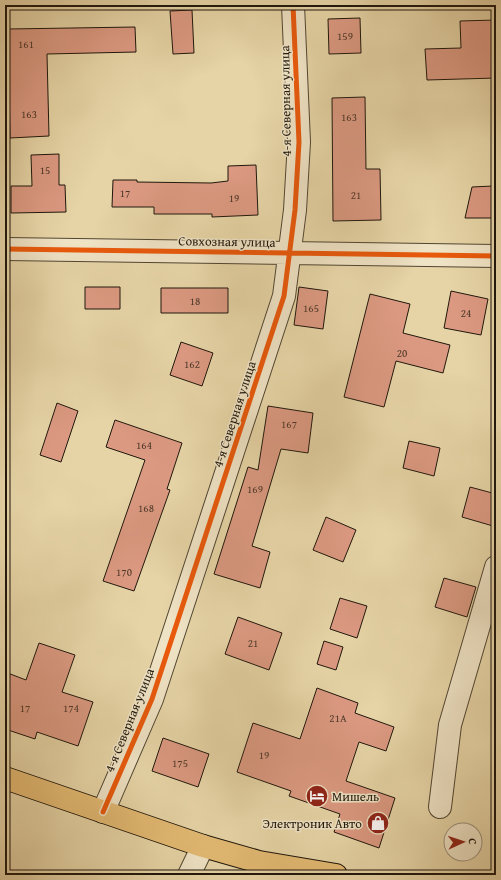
<svg xmlns="http://www.w3.org/2000/svg" width="501" height="880" font-family="'Gentium Book Plus',serif">
  <rect width="100%" height="100%" fill="#e6d4a6"/>
  <filter id="stains"><feTurbulence type="fractalNoise" baseFrequency=".005" numOctaves="4"/><feColorMatrix values="0 0 0 0 .2 0 0 0 0 .09 0 0 0 0 .02 0 0 0 .5 -.17"/></filter>
  <radialGradient id="worn" r=".72"><stop offset=".6" stop-color="#630" stop-opacity="0"/><stop offset="1" stop-color="#630" stop-opacity=".3"/></radialGradient>
  <path fill="#db9981" stroke="#1f170c" d="M192 10 194 53 173 54 170 11Z
    M360 18 361 53 329 54 328 19Z
    M496 20V78L427 80 425 49 461 48 460 21Z
    M135 27 136 52 47 54 49 136 10 138 8 29Z
    M365 97 366 169H380L381 220 333 221 332 98Z
    M59 154V185H65L66 212 11 213V186H32L31 155Z
    M256 165 258 215 212 217V214H154V207H112L113 180H137V182L211 183 228 181V166Z
    M493 186 494 218H465L472 187Z
    M85 287H120V309H85Z
    M299 287 328 291 323 329 294 325Z
    M161 288H228V313H161Z
    M451 291 488 299 481 335 444 328Z
    M370 294 410 304 403 333 450 345 443 373 396 361 384 407 344 397Z
    M181 342 213 353 202 386 170 375Z
    M57 403 78 411 61 462 40 455Z
    M268 406 313 413 308 453 281 449 252 546 270 552 260 588 214 574 248 467 258 470Z
    M115 420 182 443 167 489 170 490 134 591 103 581 145 460 106 447Z
    M409 441 440 448 434 476 403 468Z
    M470 487 496 494V515L493 526 462 517Z
    M326 517 356 530 343 562 313 550Z
    M444 578 476 587 467 617 435 607Z
    M340 598 367 606 357 638 330 629Z
    M238 617 282 633 269 670 225 654Z
    M324 641 343 647 336 670 317 664Z
    M39 643 75 655 62 692 93 702 78 746 37 732 35 739 5 729V672L26 680Z
    M317 688 358 703 355 713 394 727 386 751 359 742 346 781 395 798 379 848 334 832 340 814 289 796 291 791 237 772 253 723 300 739Z
    M163 738 209 754 198 787 152 771Z"/>
  <g fill="none" stroke-linecap="round" stroke-linejoin="round">
    <g stroke="#514632" stroke-width="24">
      <path id="minor" d="M5 249 496 256
        M440 807 450 725 496 567
        M103 812 152 699 284 296 295 210 299 142 293 5
        M189 875 203 846"/>
    </g>
    <g stroke="#1f170c" stroke-width="24">
      <path id="major" d="M5 778 203 846 259 862 336 875"/>
    </g>
    <use href="#minor" stroke="#efe3c5" stroke-width="22"/>
    <use href="#major" stroke="#e3ba73" stroke-width="22"/>
    <g stroke="#efe3c5" stroke-width="8">
      <path id="cycleway" d="M5 249 496 256
        M103 812 152 699 284 296 295 210 299 142 293 5"/>
    </g>
    <use href="#cycleway" stroke="#e8590c" stroke-width="5"/>
  </g>
  <defs>
    <g id="hotel-disc" transform="scale(1.15)"><circle r="9.5" fill="#8f2418" stroke="#efe3c5"/><path d="M-6-4.5h1.5V1H6V5H4.5V3h-9V5H-6ZM-4 0a1.8 1.8 0 1 1 3.6 0ZM.5 0V-2.5h3Q6-2.5 6 0Z" fill="#fff"/></g>
    <g id="shop-disc" transform="scale(1.15)"><circle r="9.5" fill="#8f2418" stroke="#efe3c5"/><path d="M-5-2.5h2.3a2.7 3.5 0 0 1 5.4 0H5L5.5 6h-11ZM-1.5-2.5h3a1.5 2.3 0 0 0-3 0Z" fill="#fff"/></g>
  </defs>
  <g fill-rule="evenodd">
    <use href="#hotel-disc" x="317" y="796"/>
    <use href="#shop-disc" x="378" y="823"/>
  </g>
  <g text-anchor="middle" stroke-width="3" stroke-linejoin="round" paint-order="stroke">
    <g font-size="11" fill="#4e3829">
      <text x="345" y="40">159</text>
      <text x="26" y="48">161</text>
      <text x="29" y="118">163</text>
      <text x="349" y="121">163</text>
      <text x="45" y="174">15</text>
      <text x="125" y="197">17</text>
      <text x="356" y="199">21</text>
      <text x="234" y="202">19</text>
      <text x="195" y="305">18</text>
      <text x="311" y="312">165</text>
      <text x="466" y="317">24</text>
      <text x="402" y="357">20</text>
      <text x="192" y="368">162</text>
      <text x="289" y="428">167</text>
      <text x="144" y="449">164</text>
      <text x="255" y="493">169</text>
      <text x="146" y="512">168</text>
      <text x="124" y="576">170</text>
      <text x="253" y="647">21</text>
      <text x="25" y="712">17</text>
      <text x="71" y="712">174</text>
      <text x="338" y="722">21А</text>
      <text x="264" y="759">19</text>
      <text x="180" y="767">175</text>
    </g>
    <g font-size="13" fill="#1f170c" stroke="#efe3c5">
      <text transform="translate(285 101) rotate(-91)" y="5">4-я Северная улица</text>
      <text transform="translate(227 241) rotate(1)" y="5">Совхозная улица</text>
      <text transform="translate(234 414) rotate(-72)" y="5">4-я Северная улица</text>
      <text transform="translate(129 720) rotate(-68)" y="5">4-я Северная улица</text>
    </g>
    <g font-size="13" fill="#1f170c" stroke="#efe3c5" text-anchor="start">
      <text x="332" y="801">Мишель</text>
      <text x="362" y="828" text-anchor="end">Электроник Авто</text>
    </g>
  </g>
  <rect width="501" height="880" fill="none" stroke="#e6d4a6" stroke-width="20"/>
  <rect x="6" y="6" width="489" height="868" fill="none" stroke="#1f170c" stroke-width="2"/>
  <rect x="10" y="10" width="481" height="860" fill="none" stroke="#1f170c"/>
  <g transform="translate(463 842) rotate(87)"><circle r="19" fill="#efe3c5" stroke="#9c917b"/>
  <path d="M0-3L7 15L0 10L-7 15Z" fill="#8f2418"/>
  <text y="-6" font-size="11" font-weight="bold" text-anchor="middle" fill="#1f170c">С</text>
  </g>
  <rect width="100%" height="100%" filter="url(#stains)"/>
  <rect width="100%" height="100%" fill="url(#worn)"/>
</svg>
